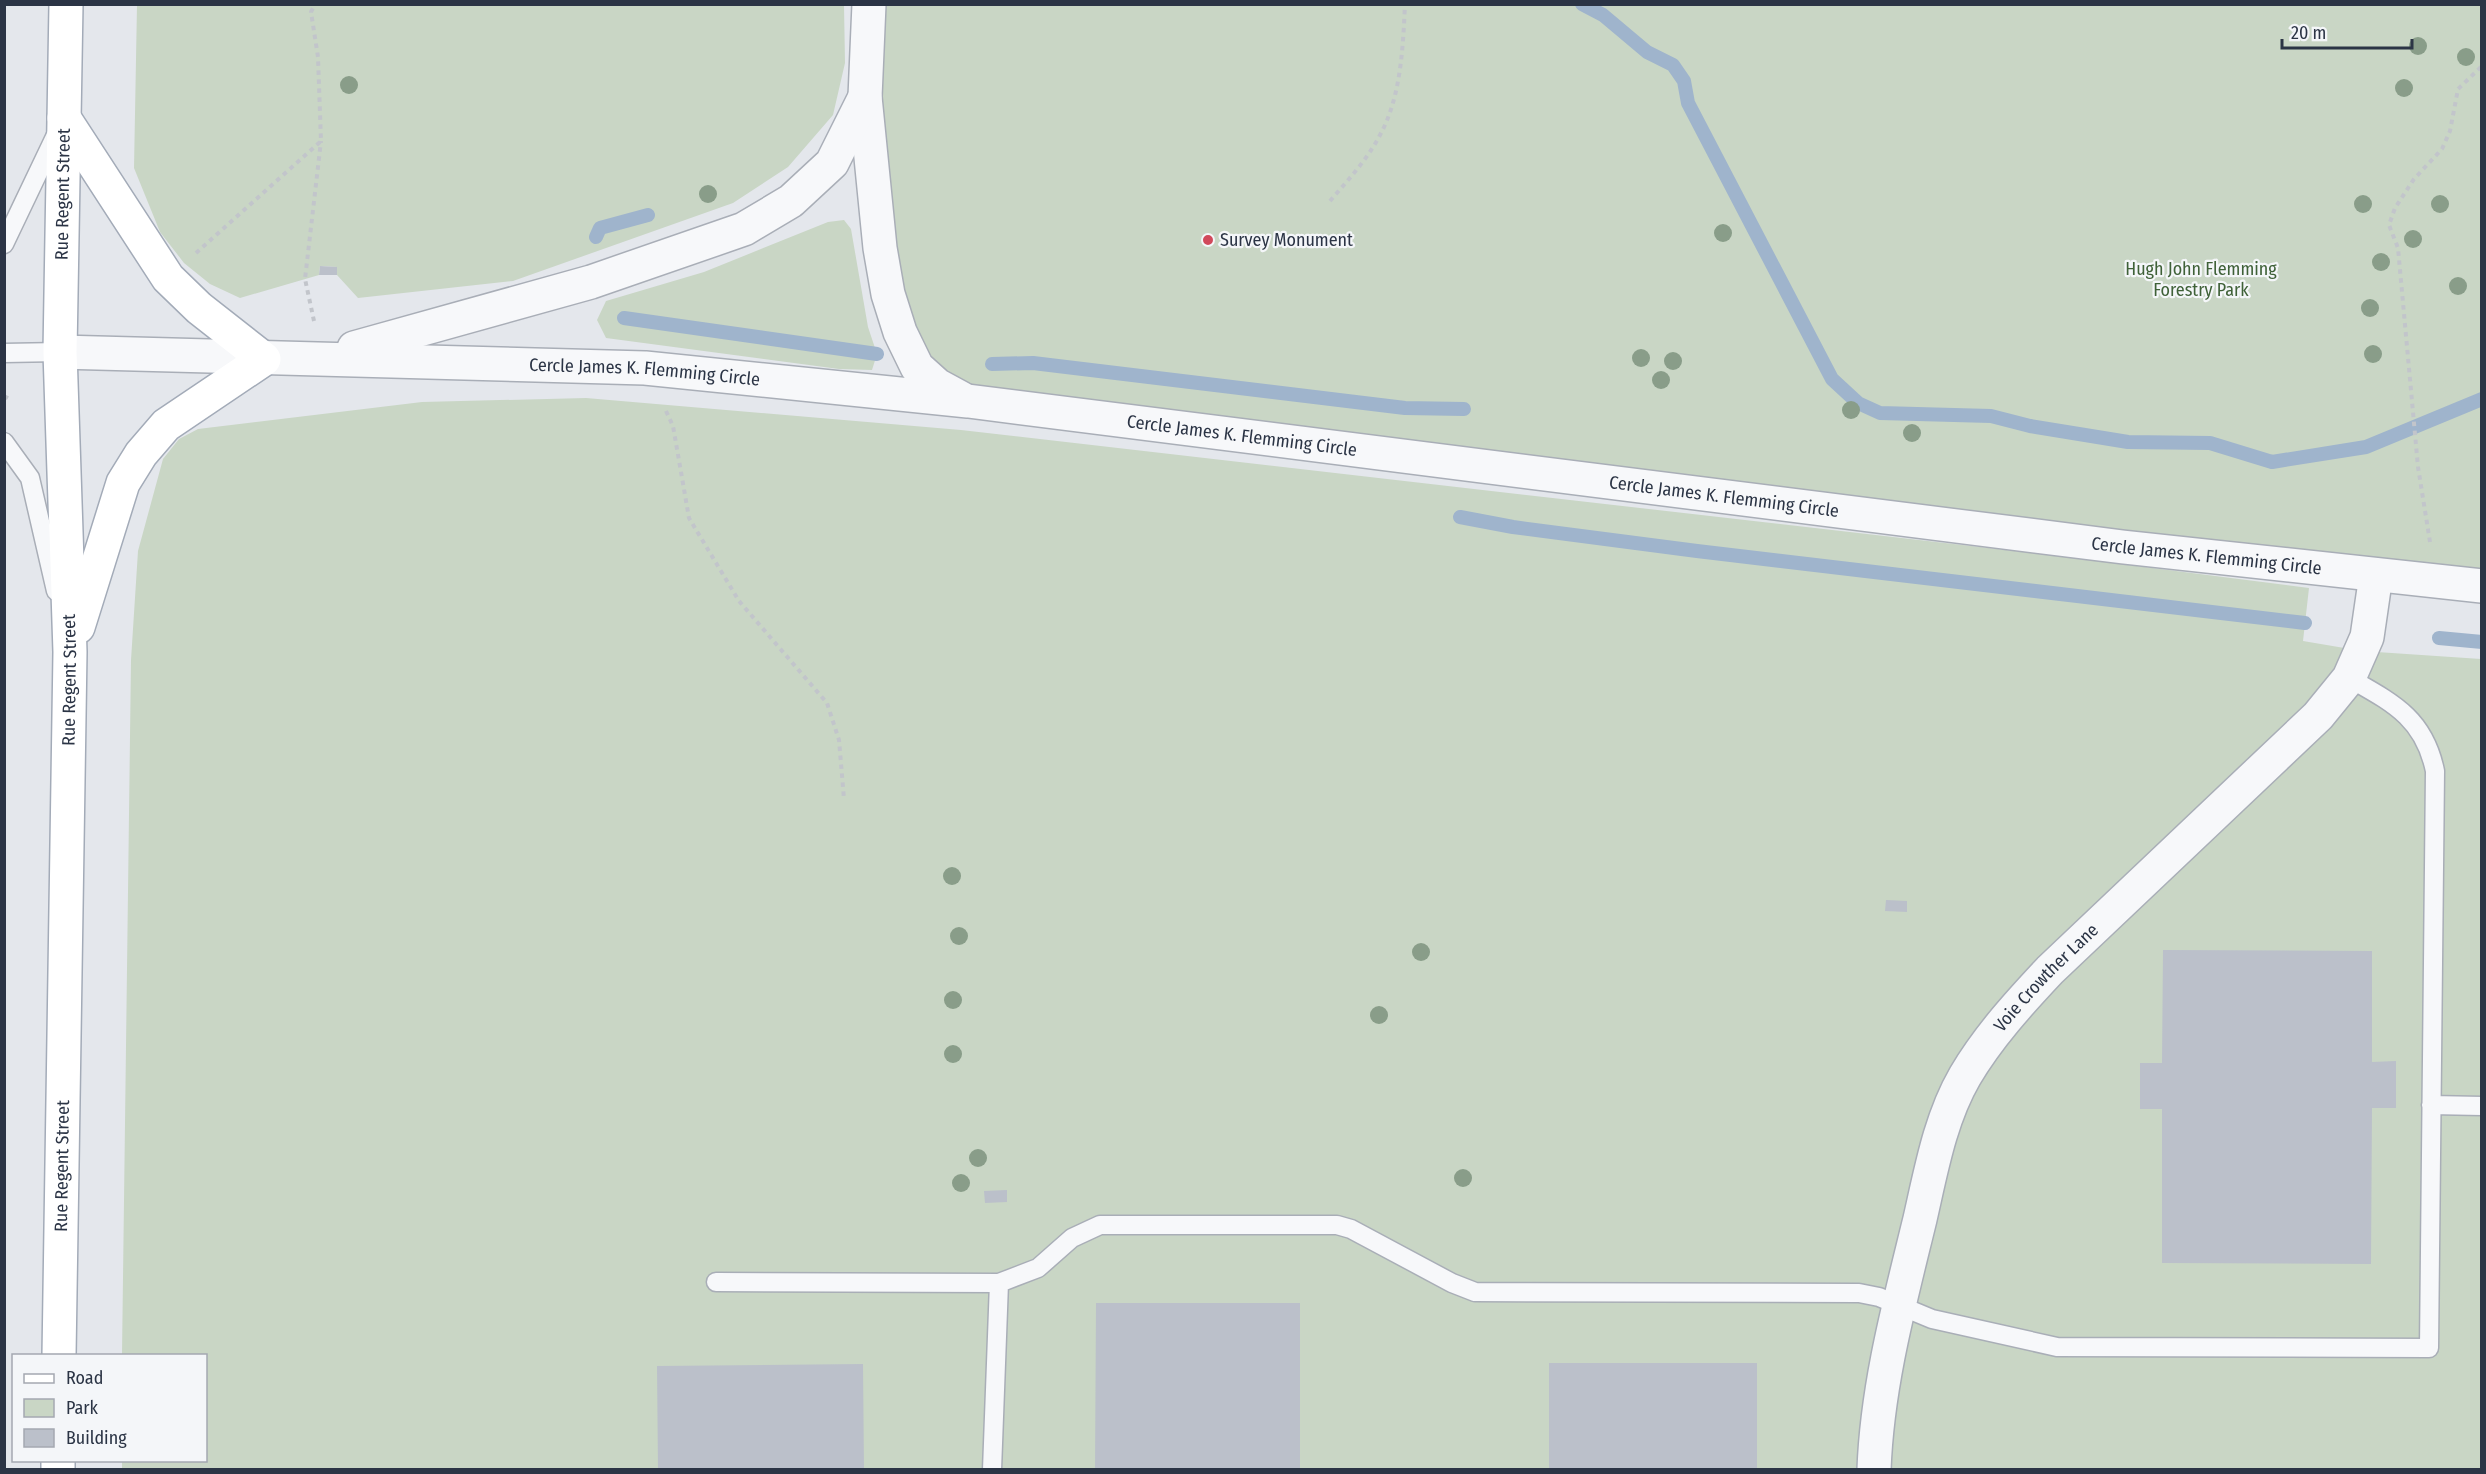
<svg xmlns="http://www.w3.org/2000/svg" width="2486" height="1474" font-family="'Fira Sans Condensed',sans-serif">
  <rect width="100%" height="100%" fill="#e4e7ec"/>
  <path fill="#c9d6c5" d="M137 5H844L845 63 833 115 788 167 733 203 513 281 358 298 337 275V267L320 266 319 275 240 298 210 284 184 263 160 232 134 168Z
    M869 5H2481V586L968 401 900 332Z
    M844 220 851 229 868 327 877 354 872 370 839 369 606 338 597 320 606 301 704 272 828 222Z
    M586 398 961 430 2058 556 2309 588 2303 641 2362 651 2481 659V1469L122 1470V1461L206 1460V1356L122 1355 131 660 138 551 163 459 179 439 198 429 422 402Z"/>
  <g fill="none" stroke-linecap="round" stroke-linejoin="round">
    <path stroke="#9fb4cc" stroke-width="14" d="M1582 4 1603 15 1647 52 1673 65 1684 81 1688 103 1832 379 1858 403 1880 413 1991 416 2030 426 2128 442 2210 443 2272 462 2366 447 2482 399
      M596 237 600 228 648 215
      M624 318 877 354
      M992 364 1033 363 1405 408 1464 409
      M1460 517 1513 527 1697 551 2305 623
      M2439 638 2482 642"/>
  </g>
  <path fill="#bbc0ca" d="M320 266 337 267V275H319Z
    M1886 900 1907 901V912L1885 911Z
    M2163 950 2372 951V1062L2396 1061V1108H2372L2371 1264 2162 1263V1109H2140V1063H2162Z
    M1007 1190V1202L985 1203 984 1191Z
    M1096 1303H1300V1470H1095Z
    M1549 1363H1757V1470H1549Z
    M863 1364 864 1470H658L657 1366Z"/>
  <g fill="none" stroke-linecap="round" stroke-linejoin="round">
    <g stroke="#a9aeb7" stroke-width="21">
      <path id="lane" d="M4 244 57 133
        M4 353 60 352
        M4 442 30 478 56 591
        M2431 1105 2482 1106
        M716 1282 999 1283 1038 1268 1072 1238 1100 1225H1337L1351 1229 1452 1283 1475 1292 1859 1293 1879 1297 1932 1319 2057 1347 2429 1348 2435 771C2424 718 2393 703 2349 678
        M992 1470 999 1283"/>
    </g>
    <g stroke="#a9aeb7" stroke-width="36">
      <g id="street">
        <path d="M869 4 865 97 880 248 888 294 900 332 917 367 937 385 961 398"/>
        <path d="M354 348 591 282 744 229 791 201 832 163 865 97"/>
        <path id="s1" d="M60 352 645 368 968 401 2123 547 2482 586"/>
        <path id="s2" d="M1874 1470C1877 1385 1900 1301 1920 1219 1931 1171 1940 1119 1965 1076 1988 1037 2019 1003 2050 970L2318 716 2349 678 2367 637 2376 575"/>
      </g>
    </g>
    <g stroke="#a3abb8" stroke-width="36">
      <g id="primary">
        <path d="M64 118 168 278 199 308 264 359 166 425 141 454 123 483 78 627"/>
        <path id="s3" d="M59 1356 70 652 60 352 66 4"/>
        <path d="M58 1470V1460"/>
      </g>
    </g>
    <path stroke="#c2c5cb" stroke-width="4" stroke-dasharray="4.5 4.5" stroke-linecap="butt" d="M1330 201C1348 180 1367 160 1380 135 1401 97 1403 47 1405 4
      M196 253 321 141 318 57 311 12 315 4
      M314 321 305 279 321 141
      M4 396 11 400
      M666 411 673 426 689 518 739 601 827 703 839 740 844 799
      M2430 542 2418 467 2398 248 2389 225 2395 208 2414 179 2442 149 2450 131 2458 89 2482 66"/>
    <use href="#lane" stroke="#f7f8fa" stroke-width="18"/>
    <use href="#street" stroke="#f7f8fa" stroke-width="33"/>
    <use href="#primary" stroke="#fff" stroke-width="33"/>
  </g>
  <g fill="#899d89">
    <circle cx="2418" cy="46" r="9"/>
    <circle cx="2466" cy="57" r="9"/>
    <circle cx="349" cy="85" r="9"/>
    <circle cx="2404" cy="88" r="9"/>
    <circle cx="708" cy="194" r="9"/>
    <circle cx="2363" cy="204" r="9"/>
    <circle cx="2440" cy="204" r="9"/>
    <circle cx="1723" cy="233" r="9"/>
    <circle cx="2413" cy="239" r="9"/>
    <circle cx="2381" cy="262" r="9"/>
    <circle cx="2458" cy="286" r="9"/>
    <circle cx="2370" cy="308" r="9"/>
    <circle cx="2373" cy="354" r="9"/>
    <circle cx="1641" cy="358" r="9"/>
    <circle cx="1673" cy="361" r="9"/>
    <circle cx="1661" cy="380" r="9"/>
    <circle cx="1851" cy="410" r="9"/>
    <circle cx="1912" cy="433" r="9"/>
    <circle cx="952" cy="876" r="9"/>
    <circle cx="959" cy="936" r="9"/>
    <circle cx="1421" cy="952" r="9"/>
    <circle cx="953" cy="1000" r="9"/>
    <circle cx="1379" cy="1015" r="9"/>
    <circle cx="953" cy="1054" r="9"/>
    <circle cx="978" cy="1158" r="9"/>
    <circle cx="1463" cy="1178" r="9"/>
    <circle cx="961" cy="1183" r="9"/>
  </g>
  <circle fill="#d1495b" stroke="#f4f6f9" stroke-width="2" cx="1208" cy="240" r="6"/>
  <g text-anchor="middle" stroke-width="4.5" stroke-linejoin="round" paint-order="stroke">
    <g font-size="18" fill="#2b3445" stroke="#f4f6f9">
      <text dy="6" stroke="none"><textPath href="#s3" startOffset="1162">Rue Regent Street</textPath></text>
      <text dy="6" stroke="none"><textPath href="#s1" startOffset="585">Cercle James K. Flemming Circle</textPath></text>
      <text dy="6" stroke="none"><textPath href="#s1" startOffset="1186">Cercle James K. Flemming Circle</textPath></text>
      <text dy="6" stroke="none"><textPath href="#s1" startOffset="1672">Cercle James K. Flemming Circle</textPath></text>
      <text dy="6" stroke="none"><textPath href="#s1" startOffset="2158">Cercle James K. Flemming Circle</textPath></text>
      <text dy="6" stroke="none"><textPath href="#s3" startOffset="676">Rue Regent Street</textPath></text>
      <text dy="6" stroke="none"><textPath href="#s2" startOffset="534">Voie Crowther Lane</textPath></text>
      <text dy="6" stroke="none"><textPath href="#s3" startOffset="190">Rue Regent Street</textPath></text>
    </g>
    <g font-size="18" fill="#2b3445" stroke="#f4f6f9" text-anchor="start">
      <text x="1220" y="246">Survey Monument</text>
    </g>
    <g font-size="18" fill="#3f6138" stroke="#f4f6f9">
      <text x="2201" y="275">Hugh John Flemming<tspan x="2201" dy="21">Forestry Park</tspan></text>
    </g>
  </g>
  <rect width="2486" height="1474" fill="none" stroke="#2b3445" stroke-width="12"/>
  <rect x="12" y="1354" width="195" height="108" fill="#f4f6f9" stroke="#a4a8b1" stroke-width="1.5"/>
  <rect x="24" y="1374" width="30" height="9" fill="#ffffff" stroke="#a4a8b1" stroke-width="1.5"/>
  <text x="66" y="1384" font-size="18" fill="#2b3445">Road</text>
  <rect x="24" y="1399" width="30" height="18" fill="#c9d6c5" stroke="#a4a8b1" stroke-width="1.5"/>
  <text x="66" y="1414" font-size="18" fill="#2b3445">Park</text>
  <rect x="24" y="1429" width="30" height="18" fill="#bbc0ca" stroke="#a4a8b1" stroke-width="1.5"/>
  <text x="66" y="1444" font-size="18" fill="#2b3445">Building</text>
  <path d="M2282 39v9h130v-9" fill="none" stroke="#2b3445" stroke-width="3"/>
  <text x="2291" y="39" font-size="18" fill="#2b3445" stroke="#f4f6f9" stroke-width="4.5" paint-order="stroke">20 m</text>
</svg>
